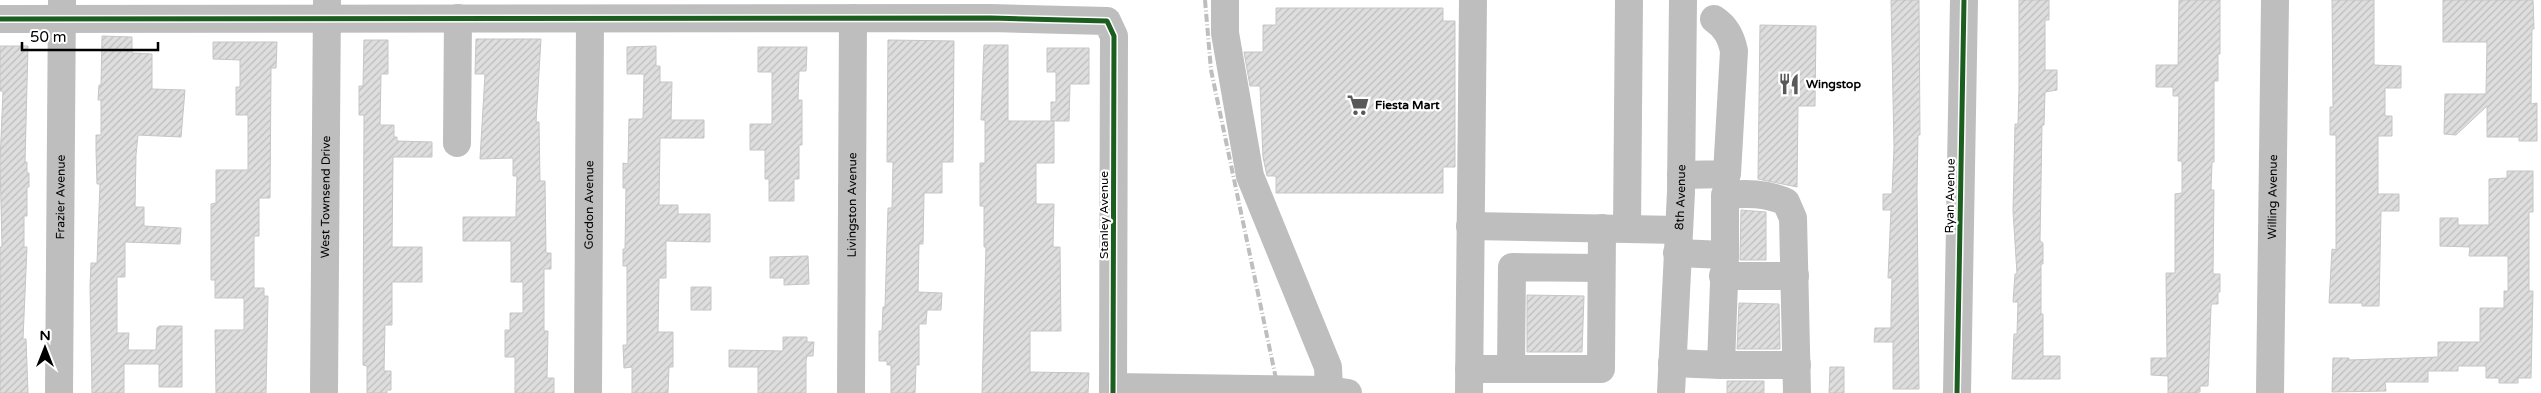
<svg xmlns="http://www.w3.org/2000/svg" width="2541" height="393" font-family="'Varela Round',sans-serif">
  <defs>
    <pattern id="building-hatch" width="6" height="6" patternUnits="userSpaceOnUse" patternTransform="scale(1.25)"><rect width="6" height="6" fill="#dedede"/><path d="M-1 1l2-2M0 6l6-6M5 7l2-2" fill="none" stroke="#bdbdbd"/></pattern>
  </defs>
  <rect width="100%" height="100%" fill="#fff"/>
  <path fill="url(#building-hatch)" stroke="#c6c6c6" d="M1891 0H1919L1920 135H1918L1917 188 1919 389H1893V342H1874L1875 328H1891V314L1892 278H1888L1891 210H1883V194H1892L1894 147Z
    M2019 0H2049V20H2045V70H2057V90L2045 92 2044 125H2042L2040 241 2043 243V264H2041V314H2043V356H2060V379H2012L2014 334H2017L2018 302H2013L2015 274H2017L2013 211 2015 124H2018L2019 88Z
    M2179 0H2220V54H2218V81H2214V162H2212L2211 190H2214L2213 274H2220V292H2218V304H2212L2211 306 2208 386H2200V392L2191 393H2168V376L2151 375V358H2167L2166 273H2175V194L2182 193V161H2178L2179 96H2173V87H2156V65H2178Z
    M2332 0H2374V65L2401 66V88H2385V116H2392V136H2378V194H2399V211H2381L2379 306H2362V303H2329L2332 249 2336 250V135H2330V107H2333Z
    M2443 0H2533L2534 29H2532L2531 104 2537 103V141H2519V137H2487V106L2456 135 2444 134 2445 94H2486L2487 42H2443Z
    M1276 8H1443V21H1455V167H1443V193H1276V176H1267L1263 157 1260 86H1250L1244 52H1263V25H1276Z
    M1760 25 1816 26 1815 106H1798L1797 187 1758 179Z
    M102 36 132 37V53L152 54V89L185 90 181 137 138 135 136 155 135 207H144V226L181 228 180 244 125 242V277H117V333H129L128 350H156L157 328 159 326H182V387H159V364H124V393H92L90 287 91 263H97L100 184H97L96 150V135H101V100H98L99 85H101Z
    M476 39H541L536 122H539L540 181H545L546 253H551V269H544V331H548L547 378H554V393H515V357H505V330H510V313H523V282H511V241H463V217H516V210L517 176H513V158L480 159 485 74H475Z
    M364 40H388V74H381L380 125H394V137H397V141L432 142V157H393L392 247H422V282H392V325H385L384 371H391V390H387V393H367V366L363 365 364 115H359V86H363Z
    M888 40 954 41 953 162H942V193H924L923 244H919L918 292 942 293 941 310H927L926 324H919V365H916L915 393H891V365H887V361H879V331H882L883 307H885L888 208H892L893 162H887Z
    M213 42H277L276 68H271L270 198H259V236H254V288H264V296H268L266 393H216L215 330H244V298H215V280H211V204L216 203V170H248V115H236V87H240V60L213 59Z
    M984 45H1008V121H1054V163H1036V204H1054L1053 247H1060L1061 331H1030V372L1089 373 1088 393H982L986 247H984V206H980V163H985V120H981Z
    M0 46H28L25 162H27V173H29V187H27V216H24V247H27L23 339H26L28 393H0V247H2L0 162 3 91H0Z
    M656 46V66H660V82H672L671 120H704V138H660L659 205H678V214H710V242L666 241V278H659L658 332H673V367H669L668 393H632V367L624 368 623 345H627V266H623V249H625L626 188H623V163L628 164 629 119H643L644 74H627V47Z
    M758 47H807L806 71H799L798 100H802V145H799V179H794V201H769V179H765V150H750V124H772V72H758Z
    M1047 48H1089V84H1070L1069 121H1051V102H1056V72H1047Z
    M2507 171H2533V212H2529V291H2533L2531 378H2518V383H2499V378H2486V366H2458V371H2428V382H2385L2386 391 2332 392 2333 358H2349V360L2438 357V342H2480V308H2504V291H2508V256H2469L2470 247 2440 246V218H2458V225H2489V179L2507 178Z
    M1741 210 1766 212V260H1740Z
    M808 256 809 284 784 285V278H770V257Z
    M691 287H711V310H691Z
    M1527 295 1584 296 1582 352H1527Z
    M1739 303 1779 304 1780 349H1737Z
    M783 337H807V342H814L813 356H807L806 361V393H758V367H729V350L783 351Z
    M1830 367H1844V393H1829Z
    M1727 381H1764V393H1727Z"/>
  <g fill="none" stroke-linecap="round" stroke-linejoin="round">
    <g stroke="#bebebe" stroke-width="28">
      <path d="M1225 0V33L1250 176 1328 367 1329 390"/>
      <path d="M0 19 991 18 1107 21 1114 36 1113 393"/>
      <path d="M457 143 458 18"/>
      <path d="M1681 175 1727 174 1734 51C1731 37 1726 27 1714 19"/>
      <path d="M1470 226 1678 230"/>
      <path d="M1627 228 1629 0"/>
      <path d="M1677 253 1725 255V195C1746 193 1766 193 1786 202L1793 218 1797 393"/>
      <path d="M1723 276H1795"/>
      <path d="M1672 363 1721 365 1725 255"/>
      <path d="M1721 365H1797"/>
      <path d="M1469 369H1601L1602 228"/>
      <path d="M1511 369 1512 267 1601 268"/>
      <path d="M1113 387 1329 390 1348 393"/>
      <path id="s1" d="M59 393 62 0"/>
      <path id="s2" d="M324 393 327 0"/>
      <path id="s3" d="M588 393 590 19"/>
      <path id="s4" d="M851 393 853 18"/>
      <path d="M1469 393 1473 0"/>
      <path d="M1957 393 1964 0"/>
      <path id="s5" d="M2270 393 2275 0"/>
    </g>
    <path stroke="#bebebe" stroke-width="28" id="s6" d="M1671 393 1681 192 1683 0"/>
    <path stroke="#bebebe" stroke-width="4" stroke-dasharray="8 2.5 1 2.5" stroke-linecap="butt" d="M1205 0 1211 70 1279 393"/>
    <g stroke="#fff" stroke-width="8">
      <path id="cycleway" d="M0 19 991 18 1107 21 1114 36 1113 393
        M1957 393 1964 0"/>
    </g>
    <use href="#cycleway" stroke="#1b5e20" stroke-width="5"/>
  </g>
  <defs>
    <g id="restaurant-bare" transform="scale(1.725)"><path d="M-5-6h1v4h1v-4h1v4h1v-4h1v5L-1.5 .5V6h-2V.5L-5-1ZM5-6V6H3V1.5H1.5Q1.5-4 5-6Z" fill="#595959" stroke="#fff" stroke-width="2.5" paint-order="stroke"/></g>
    <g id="supermarket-bare" transform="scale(1.725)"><path d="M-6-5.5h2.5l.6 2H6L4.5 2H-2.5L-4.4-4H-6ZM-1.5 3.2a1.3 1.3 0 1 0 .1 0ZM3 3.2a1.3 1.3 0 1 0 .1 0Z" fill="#595959" stroke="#fff" stroke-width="2.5" paint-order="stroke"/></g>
  </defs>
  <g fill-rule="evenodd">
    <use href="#restaurant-bare" x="1789" y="84"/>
    <use href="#supermarket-bare" x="1358" y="105"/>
  </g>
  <g text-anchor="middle" stroke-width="4.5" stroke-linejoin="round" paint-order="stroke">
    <g font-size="12" font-weight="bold" fill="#000" stroke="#fff" text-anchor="start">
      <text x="1806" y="88">Wingstop</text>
      <text x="1375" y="109">Fiesta Mart</text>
    </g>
    <g font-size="12" fill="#000" stroke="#fff">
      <text dy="4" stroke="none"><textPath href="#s1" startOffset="196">Frazier Avenue</textPath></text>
      <text dy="4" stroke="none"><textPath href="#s2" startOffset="196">West Townsend Drive</textPath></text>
      <text transform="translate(1950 196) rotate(-89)" y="4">Ryan Avenue</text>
      <text dy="4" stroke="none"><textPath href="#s5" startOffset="196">Willing Avenue</textPath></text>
      <text dy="4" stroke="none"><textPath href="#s6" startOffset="196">8th Avenue</textPath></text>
      <text dy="4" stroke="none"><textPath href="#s3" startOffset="188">Gordon Avenue</textPath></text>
      <text dy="4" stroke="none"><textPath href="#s4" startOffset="188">Livingston Avenue</textPath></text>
      <text transform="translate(1104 215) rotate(-90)" y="4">Stanley Avenue</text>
    </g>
  </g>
  <g transform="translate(45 348)" stroke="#ffffff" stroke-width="4" paint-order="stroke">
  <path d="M0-4L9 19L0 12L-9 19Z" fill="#000000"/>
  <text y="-8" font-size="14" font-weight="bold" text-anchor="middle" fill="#000000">N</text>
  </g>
  <path d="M22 42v8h136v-8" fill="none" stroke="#000000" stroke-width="2.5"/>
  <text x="30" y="42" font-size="15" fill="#000000" stroke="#ffffff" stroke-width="4" paint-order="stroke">50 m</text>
</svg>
